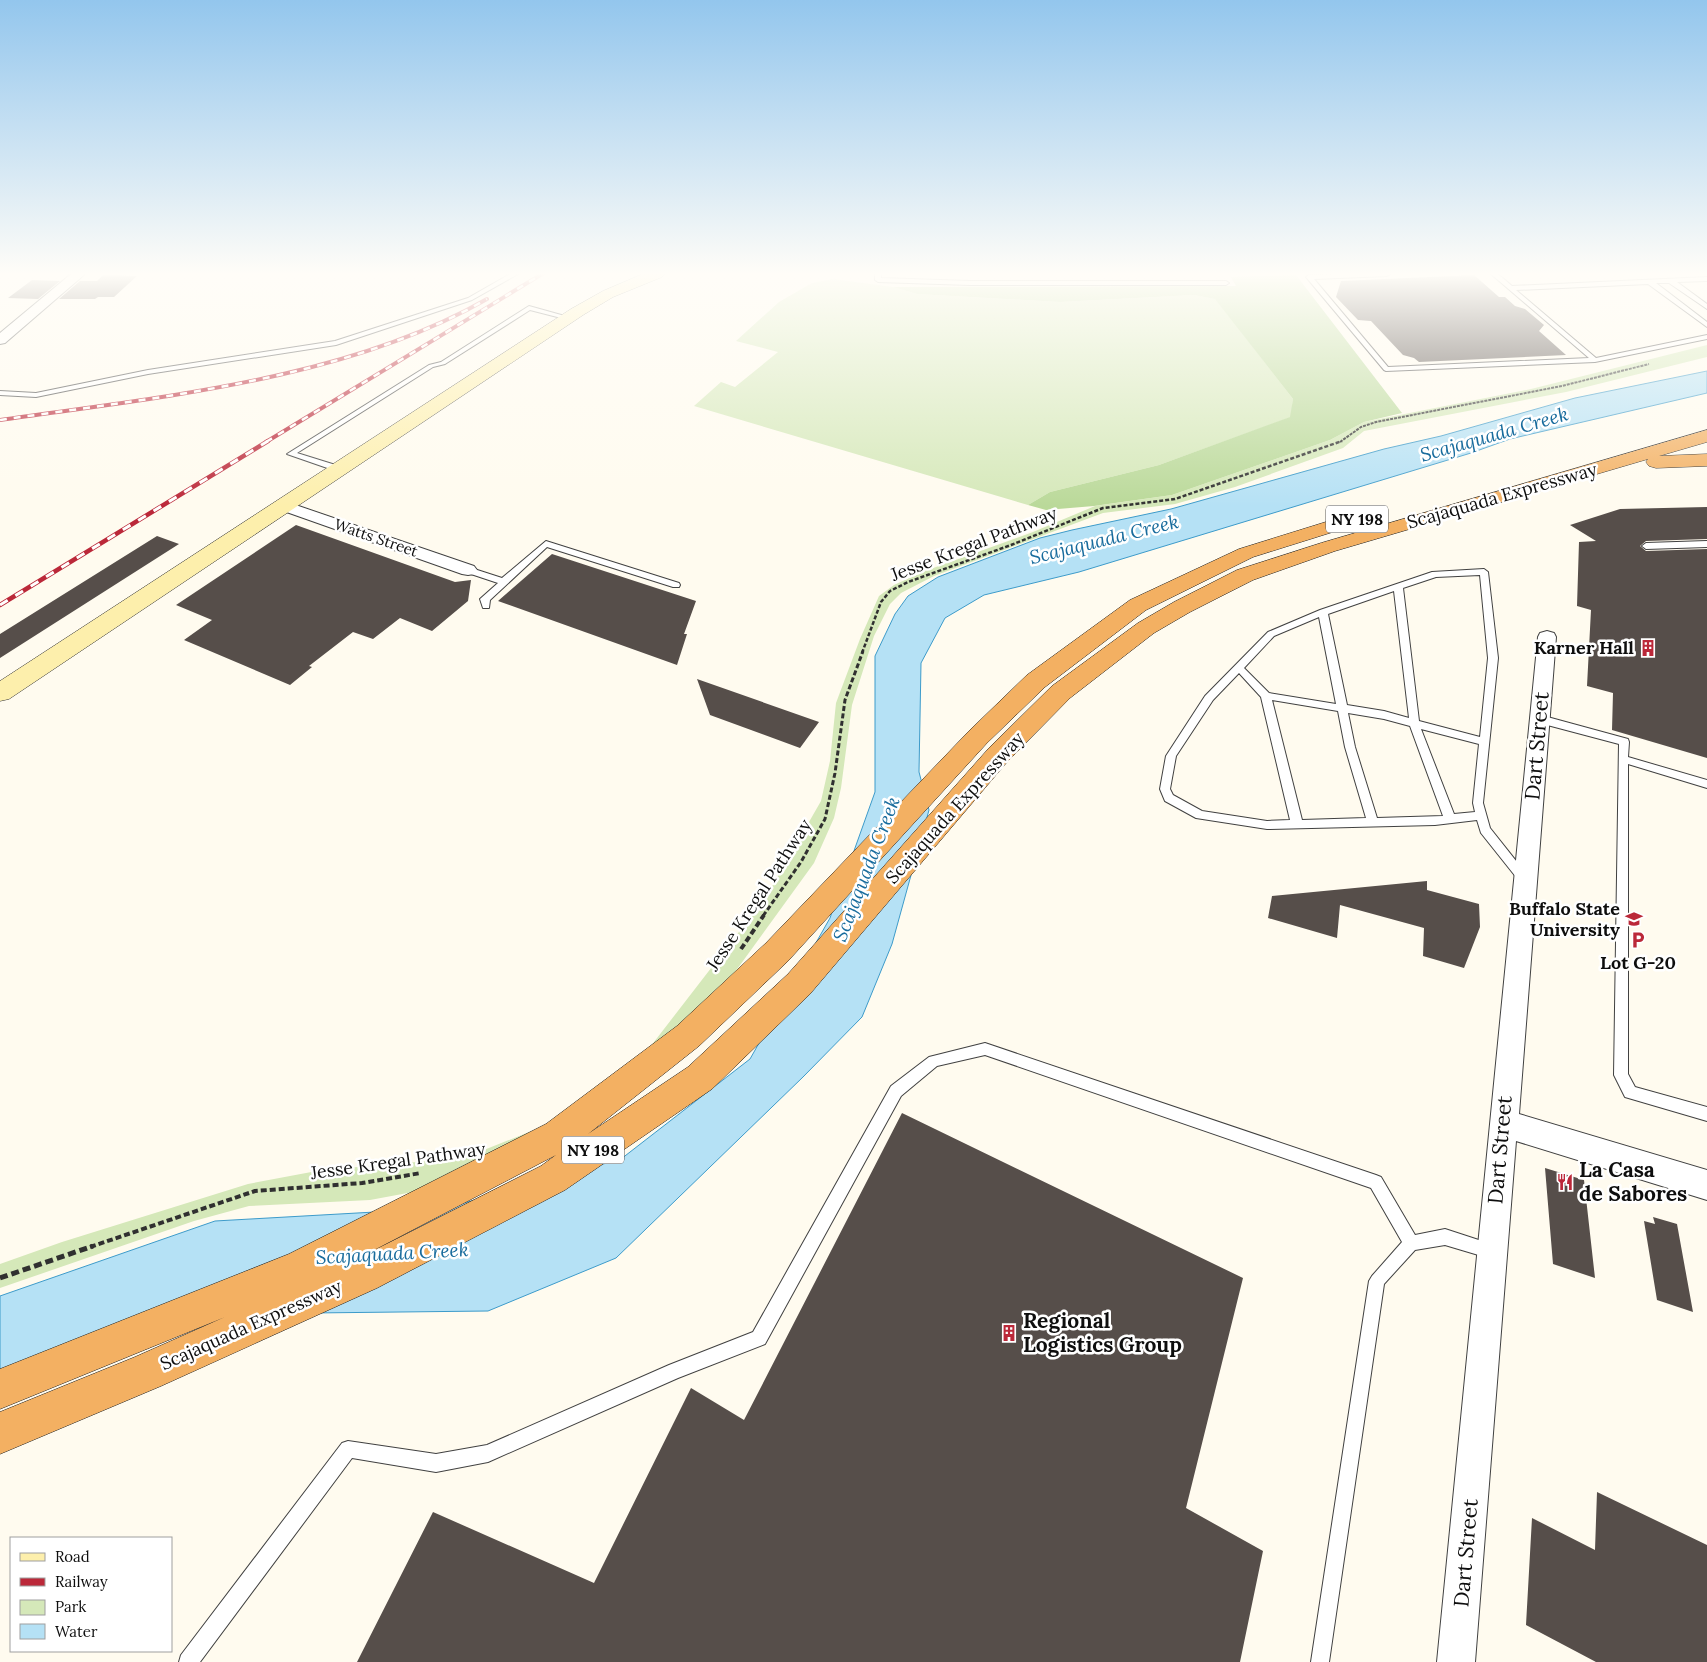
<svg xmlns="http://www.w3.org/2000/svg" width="1707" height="1662" font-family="Lora,serif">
  <rect width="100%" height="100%" fill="#fffbef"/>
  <path fill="#d5e8b9" d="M833 279 893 287 917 294 1060 302 1194 295 1216 299 1293 399 1291 417 1159 465 1050 492 1028 505 694 406 721 382 735 387 778 352 736 341 779 302 812 283Z
    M1707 345V357L1566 392 1364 431 1343 448 1235 487 1175 504 1103 513 934 576 901 593 890 604 874 636 852 705 841 788 834 818 814 863 722 990 510 1174 370 1200 249 1206 194 1221 0 1288V1264L62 1242 248 1184 322 1170 464 1158 549 1124 647 1051 766 897 821 801 830 761 836 703 860 639 879 596 894 585 925 571 1033 532 1095 506 1172 495 1330 440 1364 422 1531 389Z"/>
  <path fill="#bad999" d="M1296 275 1402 413 1364 422 1330 440 1172 495 1094 506 1046 510 1028 505 1050 492 1159 465 1290 417 1293 399 1215 299 1194 295 1060 302 917 294 893 287 1236 286 1231 277Z"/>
  <path fill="#b5e1f5" stroke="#3d9bca" d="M1707 371V393L1510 439 1471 453 1079 572 984 595 945 618 921 663 919 772 929 810 892 944 862 1017 803 1077 616 1258 488 1311 312 1313 132 1337 0 1380V1296L215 1221 446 1208 621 1159 750 1059 830 918 875 792V656L895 614 908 596 938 577 1040 538 1072 530 1171 509 1384 449 1441 436 1575 398Z"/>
  <path fill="#564e4a" d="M103 275 137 276 114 297H98L95 299H59L80 281H97Z
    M1474 275 1499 297H1505L1515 306 1525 309 1544 325 1539 331 1566 355 1419 362 1414 358 1403 355 1371 321 1358 320 1336 297 1341 281Z
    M32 280 60 281 38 299 8 298Z
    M1707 507V539L1646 541 1640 546 1646 551 1707 549V758L1612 730 1613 693 1587 686 1591 610 1577 606 1579 542 1596 541 1570 525 1620 509Z
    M296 525 455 582 471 580 468 601 432 631 400 618 373 639 353 632 309 666 312 667 290 685 184 640 212 620 176 605Z
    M157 536 179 544 0 658V634Z
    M552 554 696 601 684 634H687L677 665 498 601Z
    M697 679 819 722 800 748 710 715Z
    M1427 881V890L1479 904 1480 927 1464 968 1423 956 1424 928 1340 905 1337 938 1268 918 1272 896Z
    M902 1113 1243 1278 1186 1508 1263 1551 1240 1662H357L433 1512 594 1583 691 1388 744 1420Z
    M1545 1168 1584 1180 1595 1278 1553 1264Z
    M1653 1217 1677 1224 1693 1312 1657 1300 1644 1221 1655 1224Z
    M1597 1492 1707 1545V1662H1596L1526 1625 1532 1518 1595 1550Z"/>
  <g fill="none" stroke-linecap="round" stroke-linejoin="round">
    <g stroke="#414141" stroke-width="2">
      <path id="service" d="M510 274H518L472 300 336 345 148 374 36 397 0 395V391L36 393 148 370 335 341 468 298Z
        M875 274H881V278L970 281H1226L1229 283 1226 285H970L878 282 875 280Z
        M1333 274H1390L1387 276 1314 279 1388 367 1589 358 1491 274H1498L1512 286 1707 277V281L1677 282 1707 304V309L1669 283H1656L1707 322V327L1648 284 1516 290 1596 358 1707 335V339L1595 362 1386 371 1384 370 1306 277 1309 275Z
        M529 306 572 318 569 320 530 310 445 364 433 367 297 453 342 467V471H336L287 454 429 365 441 362Z
        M546 541 679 583 680 585 679 587H673L547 547 490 600 489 608H483L480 599 498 583 465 572V568H471L502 578Z
        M1707 541V547L1646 549 1642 546 1646 543Z
        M1484 569 1488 572 1498 658 1483 803 1490 828 1528 876 1530 879 1528 882H1520L1481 833 1477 820 1435 825 1267 829 1196 818 1165 801 1160 789 1166 756 1205 696 1268 632 1320 610 1432 572ZM1480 575 1488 658 1480 737 1419 721 1403 588 1436 577ZM1394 591 1409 718 1384 711 1347 705 1328 614ZM1319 617 1336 704 1269 693 1244 668 1274 636ZM1239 673 1261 697 1290 820 1267 821 1202 811 1173 795 1170 789 1176 756 1213 700ZM1272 700 1338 711 1345 747 1366 818 1302 820ZM1348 713 1384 719 1410 726 1443 816 1377 818 1355 747ZM1421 729 1479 744 1473 803 1475 812 1454 814Z
        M1540 715 1628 739 1629 742 1628 757 1707 780V788L1628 764V1074L1635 1087 1707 1107V1121L1625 1097 1614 1075 1619 744 1536 722 1535 719 1536 716Z
        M985 1043 1376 1175 1381 1177 1415 1235 1445 1229 1497 1246 1500 1251 1497 1256 1492 1259 1445 1245 1415 1250 1384 1284 1329 1662H1311L1369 1281 1372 1276 1402 1242 1371 1188 985 1055 937 1066 901 1096 765 1344 678 1378 488 1462 436 1472 352 1458 200 1662H179L181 1655 342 1443 348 1441 436 1454 487 1445 669 1365 753 1332 891 1086 929 1057Z"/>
    </g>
    <g stroke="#414141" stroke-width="2">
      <path id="minor" d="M71 274H85L5 343 0 344V333Z
        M284 501 474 566 477 570 474 574 468 575 462 574 278 509 276 506 278 503Z
        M1547 631 1554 633 1556 637 1519 1114 1707 1170V1200L1516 1141 1475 1662H1437L1538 637 1540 633Z"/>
    </g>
    <g stroke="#303030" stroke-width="1">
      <path id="secondary" d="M643 274H664L662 277 613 297 583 315 9 699 0 701V681L571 309 603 291Z"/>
    </g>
    <g stroke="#1f1f1f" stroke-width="1">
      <path id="trunk" d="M1707 430V442L1659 456 1707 454V466L1656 468 1649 466 1646 462 1648 459 1335 551 1253 580 1190 612 1154 633 1070 698 1007 762 810 994 712 1089 565 1190 377 1288 161 1386 0 1454V1412L135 1357 225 1317 0 1409V1369L289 1254 546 1124 677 1026 766 943 969 731 1027 675 1130 600 1239 549 1329 521 1336 523 1339 527 1336 531 1253 557 1146 610 1045 687 987 743 788 961 699 1046 588 1134 688 1067 788 974 989 748 1052 686 1138 623 1174 602 1237 570 1321 543ZM556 1155 541 1166 353 1261Z"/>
    </g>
    <path stroke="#303030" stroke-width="2" stroke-dasharray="3 1" stroke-linecap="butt" d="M1340 442 1361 427 1376 422 1562 386 1649 364"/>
    <path stroke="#303030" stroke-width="2.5" stroke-dasharray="4 2" stroke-linecap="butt" d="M862 653 881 602 890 591 908 582 1011 545 1103 508 1175 499 1342 441"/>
    <path stroke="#303030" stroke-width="3" stroke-dasharray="5 2.5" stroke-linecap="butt" d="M763 916 801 862 825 819 835 773 845 700 863 651"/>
    <path stroke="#303030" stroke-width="4" stroke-dasharray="6 3" stroke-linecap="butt" d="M741 949 764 915
      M90 1247 255 1191 362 1183 421 1173"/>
    <path stroke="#303030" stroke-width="5" stroke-dasharray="8 4" stroke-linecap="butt" d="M0 1278 93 1246"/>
    <use href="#service" fill="#fff" fill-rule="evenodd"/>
    <use href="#minor" fill="#fff" fill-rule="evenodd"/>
    <use href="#secondary" fill="#fdefac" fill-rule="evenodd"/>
    <use href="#trunk" fill="#f3b062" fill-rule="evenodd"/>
    <g stroke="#bb2839" stroke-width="4">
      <path id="rail-far1" d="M0 420C159 397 346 380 487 299
        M266 442 542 274"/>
    </g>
    <g stroke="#bb2839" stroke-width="4.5">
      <path id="rail" d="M0 605 268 441"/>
    </g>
    <use href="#rail-far1" stroke="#fff" stroke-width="2.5" stroke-dasharray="7" stroke-linecap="butt"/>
    <use href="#rail" stroke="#fff" stroke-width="3" stroke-dasharray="9" stroke-linecap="butt"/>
  </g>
  <linearGradient id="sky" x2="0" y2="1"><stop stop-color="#93c6ed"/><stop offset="0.54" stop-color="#fffdf8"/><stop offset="1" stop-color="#fffdf8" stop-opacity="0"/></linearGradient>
  <rect width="1707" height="507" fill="url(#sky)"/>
  <defs>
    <g id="building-bare" transform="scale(1.35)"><path d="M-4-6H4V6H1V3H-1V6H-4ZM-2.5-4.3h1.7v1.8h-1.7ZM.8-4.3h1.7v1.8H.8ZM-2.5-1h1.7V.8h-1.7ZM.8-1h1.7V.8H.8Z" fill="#bb2839" stroke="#fff" stroke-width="2.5" paint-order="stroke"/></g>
    <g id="university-bare" transform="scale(1.35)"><path d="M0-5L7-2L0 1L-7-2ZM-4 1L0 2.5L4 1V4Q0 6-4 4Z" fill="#bb2839" stroke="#fff" stroke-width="2.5" paint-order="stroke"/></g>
    <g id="parking-bare" transform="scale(1.35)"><path d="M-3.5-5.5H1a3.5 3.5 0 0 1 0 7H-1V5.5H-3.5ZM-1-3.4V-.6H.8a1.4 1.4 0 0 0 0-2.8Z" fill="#bb2839" stroke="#fff" stroke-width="2.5" paint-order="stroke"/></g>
    <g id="restaurant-bare" transform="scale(1.35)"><path d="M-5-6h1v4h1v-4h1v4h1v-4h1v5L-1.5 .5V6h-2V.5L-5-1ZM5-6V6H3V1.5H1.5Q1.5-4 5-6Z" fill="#bb2839" stroke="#fff" stroke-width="2.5" paint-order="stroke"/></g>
  </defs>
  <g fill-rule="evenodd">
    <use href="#building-bare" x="1648" y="648"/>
    <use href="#university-bare" x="1634" y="919"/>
    <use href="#parking-bare" x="1638" y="940"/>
    <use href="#restaurant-bare" x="1565" y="1182"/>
    <use href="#building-bare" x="1009" y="1333"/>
  </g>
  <g text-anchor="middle" stroke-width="5" stroke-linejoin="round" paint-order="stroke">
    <g font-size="15" fill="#0e0e0e" stroke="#fff">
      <text transform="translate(376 538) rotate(19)" y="5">Watts Street</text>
    </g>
    <g fill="#fff" stroke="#565656" stroke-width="1">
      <rect x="1326" y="505.5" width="62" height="27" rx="4"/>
      <rect x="562" y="1136.5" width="62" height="27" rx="4"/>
    </g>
    <g font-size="16" font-weight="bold" fill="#0e0e0e">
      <text x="1357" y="525">NY 198</text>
      <text x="593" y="1156">NY 198</text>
    </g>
    <g font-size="18" fill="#0e0e0e" stroke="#fff">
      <text transform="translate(1502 496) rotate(-16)" y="6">Scajaquada Expressway</text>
      <text transform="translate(974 544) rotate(-21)" y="6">Jesse Kregal Pathway</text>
      <text transform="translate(955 808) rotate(-48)" y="6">Scajaquada Expressway</text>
      <text transform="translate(759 895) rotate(-57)" y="6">Jesse Kregal Pathway</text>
      <text transform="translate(398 1161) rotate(-8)" y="6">Jesse Kregal Pathway</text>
      <text transform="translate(251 1325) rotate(-24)" y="6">Scajaquada Expressway</text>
    </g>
    <g font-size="18" font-weight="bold" fill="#0e0e0e" stroke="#fff" text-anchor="end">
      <text x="1634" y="654">Karner Hall</text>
      <text x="1620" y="915">Buffalo State<tspan x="1620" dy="21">University</tspan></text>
      <text x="1638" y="969" text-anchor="middle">Lot G-20</text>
    </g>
    <g font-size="19" font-style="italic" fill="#196c9d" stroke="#fff">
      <text transform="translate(1494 434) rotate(-16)" y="7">Scajaquada Creek</text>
      <text transform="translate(1104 539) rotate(-14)" y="7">Scajaquada Creek</text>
      <text transform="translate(866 869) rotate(-69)" y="7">Scajaquada Creek</text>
      <text transform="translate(392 1253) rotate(-3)" y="7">Scajaquada Creek</text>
    </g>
    <g font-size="21" fill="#0e0e0e" stroke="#fff">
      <text transform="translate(1537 746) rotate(-85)" y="7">Dart Street</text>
      <text transform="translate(1500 1150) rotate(-85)" y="7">Dart Street</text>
      <text transform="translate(1466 1553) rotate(-85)" y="7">Dart Street</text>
    </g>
    <g font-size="21" font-weight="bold" fill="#0e0e0e" stroke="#fff" text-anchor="start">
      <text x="1579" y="1177">La Casa<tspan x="1579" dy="24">de Sabores</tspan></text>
      <text x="1023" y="1328">Regional<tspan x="1023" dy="24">Logistics Group</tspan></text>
    </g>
  </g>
  <rect x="10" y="1537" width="162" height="115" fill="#ffffff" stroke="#9f9f9f"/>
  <rect x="20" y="1553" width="25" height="8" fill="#fdefac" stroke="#9f9f9f"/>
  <text x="55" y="1562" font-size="15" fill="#0e0e0e">Road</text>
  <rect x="20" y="1578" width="25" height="8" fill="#bb2839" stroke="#9f9f9f"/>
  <text x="55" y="1587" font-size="15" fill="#0e0e0e">Railway</text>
  <rect x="20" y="1600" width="25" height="15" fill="#d5e8b9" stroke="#9f9f9f"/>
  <text x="55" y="1612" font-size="15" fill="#0e0e0e">Park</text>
  <rect x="20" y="1624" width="25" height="15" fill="#b5e1f5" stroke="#9f9f9f"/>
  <text x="55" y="1637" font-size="15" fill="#0e0e0e">Water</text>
</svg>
